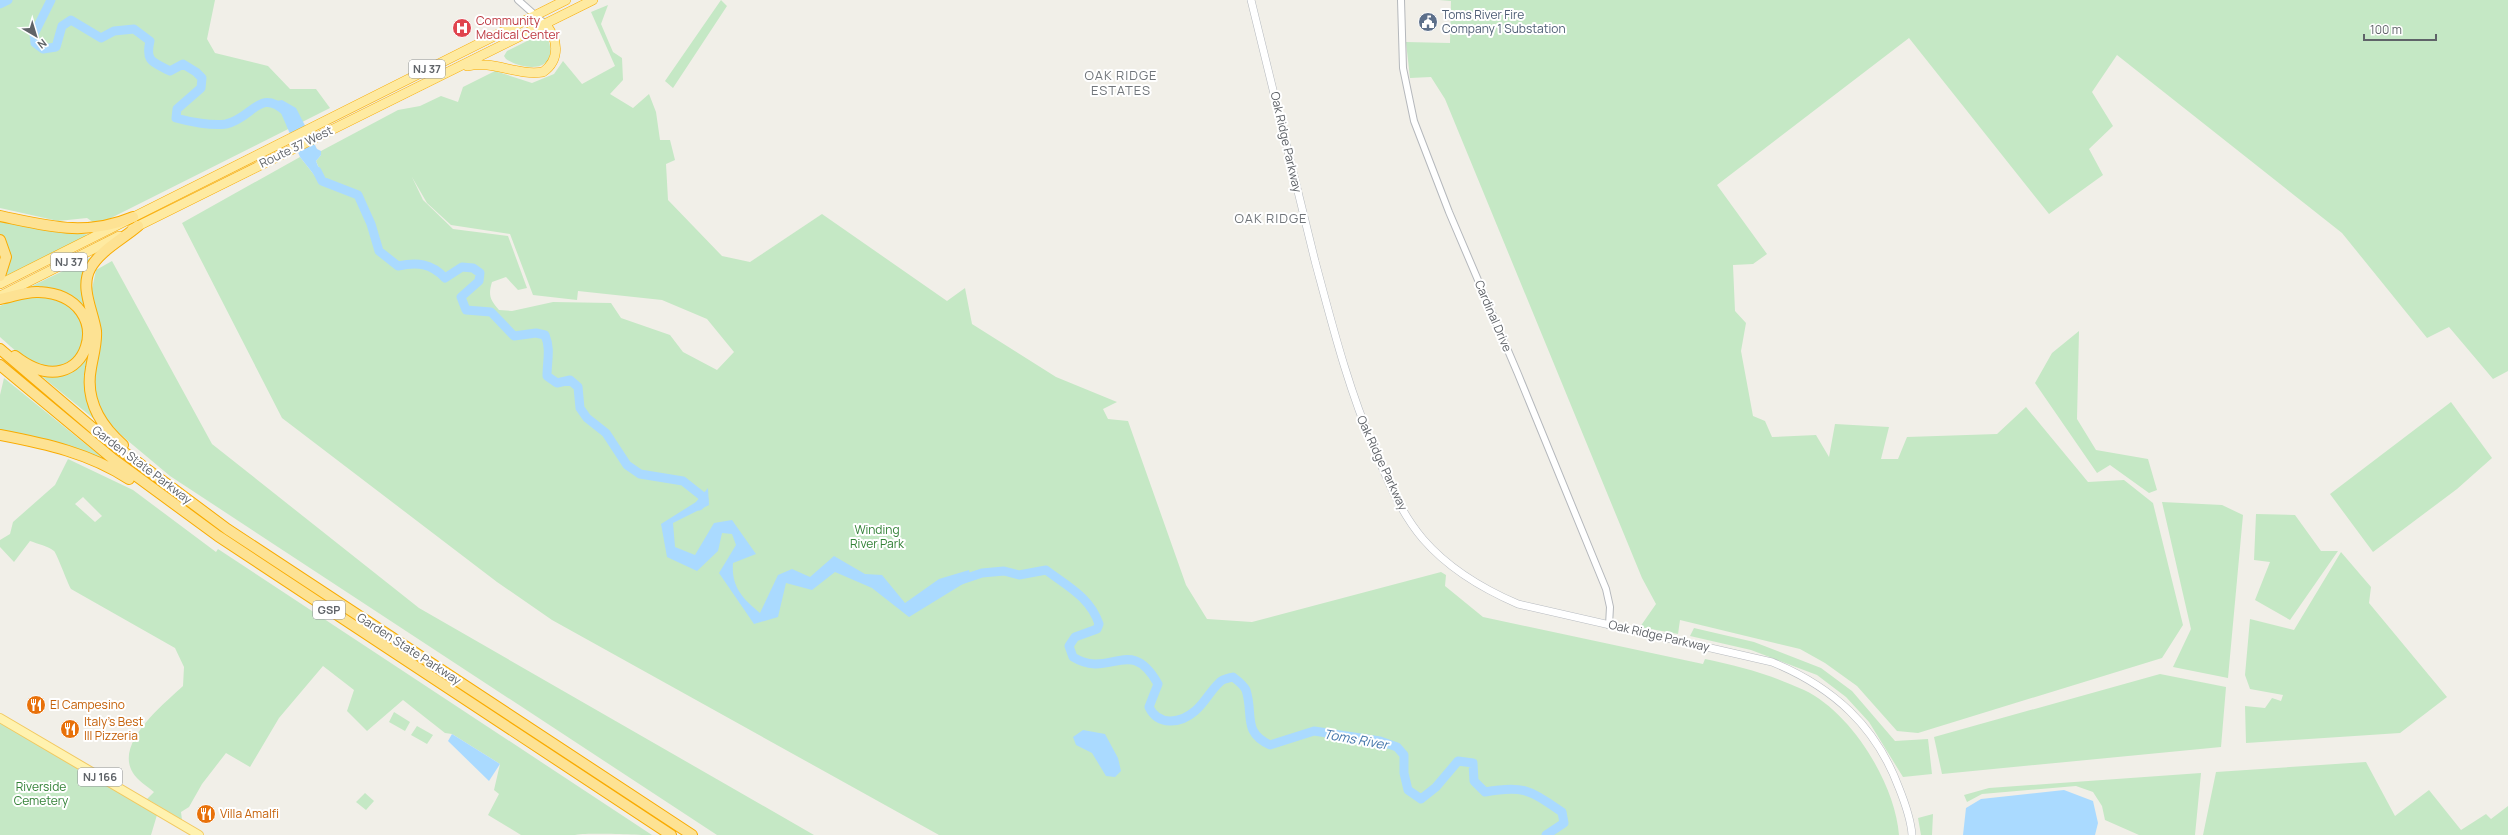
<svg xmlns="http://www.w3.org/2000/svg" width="2508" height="835" font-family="Manrope,sans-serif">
  <rect width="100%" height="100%" fill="#f1efe8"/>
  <path fill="#c5e8c5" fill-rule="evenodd" d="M0 0H215L207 39 215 53 268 66 290 89H316L330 108 97 225 87 218 58 221 0 208Z
    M721 0 727 6 673 88 665 81Z
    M1439 0H2508V371L2493 379 2449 327 2427 338 2342 233 2117 55 2092 92 2113 126 2089 149 2103 175 2049 214 1909 38 1717 185 1767 254 1753 264 1733 265 1735 311 1746 323 1741 351 1753 416 1765 421 1772 437 1816 435 1829 457 1835 424 1889 427 1881 459H1898L1907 437 1997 434 2026 407 2088 482 2124 480 2153 503 2183 625 2162 658 1918 733 1897 731 1857 686 1825 663 1800 649 1680 620 1678 634 1640 627 1656 604 1642 578 1445 99 1431 77 1410 78 1406 42 1450 43 1451 1Z
    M608 5 601 24 613 52 622 58 623 80 610 94 633 108 649 94 656 112 660 140H670L675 160 666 164 668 200 722 256 750 262 822 214 947 301 965 288 972 324 1056 377 1117 402 1103 409 1108 419 1128 421 1186 585 1207 619 1252 622 1441 572 1446 575 1445 586 1483 617 1703 664 1705 659C1739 666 1772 675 1804 690 1851 712 1895 783 1899 835H939L552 620 497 582 282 418 182 223 300 157 319 181 324 180 316 161 321 155V151L398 110 420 106 441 96 458 102 463 87 495 71 532 83 554 74 563 61 582 84 615 66 591 12ZM412 177 427 203 451 225 510 234 533 295 577 300 578 291 662 300 707 319 734 352 717 370 683 352 670 335 621 318 611 303 553 302 512 311 499 310C490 300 488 295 492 282L506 277 518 290 527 288 508 236 453 229 423 200Z
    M541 34 546 35C563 69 529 74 506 59L504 56 507 51Z
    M0 219 90 235 1 280 3 238 0 235Z
    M100 253 90 264 93 332 86 378 99 423 35 371 51 373 88 353 79 307 30 287Z
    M112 261 212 444 419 608 814 835H717L170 476 115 430 99 409 93 383 101 338 92 289 96 270Z
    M22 296C45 297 77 299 84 327 86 334 81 347 79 354 73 358 67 363 60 366 38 375 15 350 0 337V306Z
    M2079 331 2077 419 2096 450 2148 459 2157 490 2149 493 2110 465 2097 473 2035 383 2052 353Z
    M4 378 104 459 103 460 0 432V395Z
    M2451 402 2492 458 2457 489 2373 552 2330 494Z
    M68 459 133 490 216 552 218 549 652 835C638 835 583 832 575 835H521L488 815 499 794 494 790 500 764 452 734 445 733 403 700 367 731 347 711 354 690 323 666 279 718 250 767 226 753 202 784 189 807 181 812 182 820 147 799 154 792C147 786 137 780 133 773 114 743 164 704 183 686L184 667 175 648 71 589C67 582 57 554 54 551 48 546 38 544 30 541L14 562 0 547V540L10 534 13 522 55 485ZM83 497 102 516 95 522 75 504Z
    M2162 502 2222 505 2243 515 2228 678 2173 667 2191 629Z
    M2256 514 2295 515 2321 551H2338L2290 620 2255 600 2270 562 2254 560Z
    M2341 552 2371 587 2369 603 2447 697 2400 733 2246 743 2245 706 2265 708 2272 698 2281 701 2283 695 2250 689 2245 675 2250 619 2294 630Z
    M1694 628 1754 642 1821 668 1852 691 1895 741 1928 739 1932 774 1903 777 1869 722 1846 697 1817 675 1751 650 1690 636Z
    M2160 674 2226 687 2221 747 1942 774 1934 737Z
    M394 712 410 722 405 731 389 722Z
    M0 723 157 815 151 835H0Z
    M417 726 433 735 427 744 411 735Z
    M2366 762 2395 816 2429 790 2461 830 2486 814 2491 819 2508 806V835H2203L2216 772Z
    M2201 773 2195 835H2139L2105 820 2102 806 2093 792 2076 786 1982 794 1967 802 1964 795 1989 788Z
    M365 793 374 801 366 810 356 802Z
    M1933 814 1932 835H1921L1918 818Z"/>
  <path fill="#aadaff" d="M282 100 296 108 317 149 321 151V155L316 161 324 181H319L300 157 281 113 275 106 276 101Z
    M708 488 709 505 673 523 675 547 695 555 714 523 732 520 756 554 733 563C731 587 743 599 760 613L778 575 792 569 810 577 834 556 865 574 882 575 905 603 939 579 969 570 971 579 909 617 872 588 835 572 812 590 786 583 778 617 754 624 719 573 736 545 732 534 722 533 718 551 697 571 667 557 661 524 696 502Z
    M1083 730 1105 734 1118 758 1121 771 1115 777 1106 776 1092 753 1076 745 1073 737Z
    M452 734 500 764 489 781 448 741Z
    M2064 790 2093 801 2098 823 2095 835H1963L1966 808 1981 799Z"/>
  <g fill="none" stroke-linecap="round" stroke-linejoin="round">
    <path stroke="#aadaff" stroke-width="9" d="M51 0 34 34 35 43 43 49 56 47 62 26 71 20 101 38 114 31 134 29 150 41C145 62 153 62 170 71L183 64 196 72 202 78 201 88 177 109 176 118C190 122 212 126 226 124 253 118 259 88 285 111
      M0 4 8 0
      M317 171 322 181 358 195 371 224 379 251 398 266C417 262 431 263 445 278L462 267 473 268 480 273 479 281 461 297 466 310 491 312 514 336 536 333 545 335C551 349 547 361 547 376L557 383 570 380 578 387 580 408 587 418 606 433 627 465 640 474 683 481 702 496 704 500 699 506
      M961 580 982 573 1004 571 1019 575 1046 570C1067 586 1090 597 1099 624L1097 629 1075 637 1069 646 1073 657C1110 680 1130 634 1158 684L1149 707C1158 726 1180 724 1195 711 1205 703 1210 691 1219 683 1222 679 1229 678 1233 677 1237 680 1244 686 1246 690 1254 715 1242 732 1270 745L1314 731 1380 741 1397 747 1404 755V773L1408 790 1421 799 1436 787 1458 761 1473 763 1474 781 1485 792C1524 785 1529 790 1562 812L1564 823 1546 835"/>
    <g stroke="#b5b8bc" stroke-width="8">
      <path id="tertiary" d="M518 0 545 24
        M1401 0 1403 68 1414 121 1449 212 1518 374 1606 589 1610 607 1609 625"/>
    </g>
    <g stroke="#b6babf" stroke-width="8">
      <path id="secondary" d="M1251 0C1273 87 1293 174 1315 261 1332 324 1348 388 1374 448 1387 479 1400 512 1423 539 1448 568 1483 589 1518 604L1772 662C1833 687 1876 726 1899 788 1905 803 1911 819 1912 835"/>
    </g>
    <g stroke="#f2c960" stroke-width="10">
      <path id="primary" d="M0 718 199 835"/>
    </g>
    <g stroke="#f9ab00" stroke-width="10">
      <path id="trunk" d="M467 66C494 60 516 76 543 72 560 60 559 39 545 24
        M132 229 593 0
        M0 284 566 0
        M0 296 119 236"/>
    </g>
    <g stroke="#f9ab00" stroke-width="12">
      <path id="motorway" d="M0 216C48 226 85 237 133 217
        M0 240 6 257 0 276
        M0 299C13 297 25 291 39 292 123 296 88 413 15 356
        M0 349 101 435 227 529 692 835
        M0 365 113 459 218 536 671 835
        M0 435C47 444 89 453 129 479
        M123 445C100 425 85 399 91 368 93 356 97 343 96 331 93 311 80 288 90 269 99 251 123 239 138 226"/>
    </g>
    <use href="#tertiary" stroke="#fff" stroke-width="6"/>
    <use href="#secondary" stroke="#fff" stroke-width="7"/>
    <use href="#primary" stroke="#fff2af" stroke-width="8"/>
    <use href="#trunk" stroke="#feeaa1" stroke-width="9"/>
    <use href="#motorway" stroke="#fde293" stroke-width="10"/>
  </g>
  <defs>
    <g id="civic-disc" transform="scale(1)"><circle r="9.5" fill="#5c6f8a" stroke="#fff"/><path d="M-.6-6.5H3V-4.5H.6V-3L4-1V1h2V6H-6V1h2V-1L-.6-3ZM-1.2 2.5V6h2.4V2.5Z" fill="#fff"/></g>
    <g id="hospital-disc" transform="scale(1)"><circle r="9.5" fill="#e0444e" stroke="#fff"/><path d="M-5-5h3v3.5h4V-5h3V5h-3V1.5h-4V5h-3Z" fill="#fff"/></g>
    <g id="restaurant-disc" transform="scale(1)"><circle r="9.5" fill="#e8710a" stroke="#fff"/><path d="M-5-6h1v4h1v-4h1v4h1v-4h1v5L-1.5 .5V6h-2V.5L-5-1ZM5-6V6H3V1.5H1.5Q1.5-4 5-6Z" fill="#fff"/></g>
  </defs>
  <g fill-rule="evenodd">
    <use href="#civic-disc" x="1428" y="22"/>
    <use href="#hospital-disc" x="462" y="28"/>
    <use href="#restaurant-disc" x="36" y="705"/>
    <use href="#restaurant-disc" x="70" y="729"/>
    <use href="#restaurant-disc" x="206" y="814"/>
  </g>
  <g text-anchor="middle" stroke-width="4" stroke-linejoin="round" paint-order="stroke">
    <g fill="#fff" stroke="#8f9295" stroke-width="1">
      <rect x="409" y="60" width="36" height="18" rx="3"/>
      <rect x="51" y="253" width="36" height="18" rx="3"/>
      <rect x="313" y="601" width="32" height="18" rx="3"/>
      <rect x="78" y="768" width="44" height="18" rx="3"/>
    </g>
    <g font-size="11" font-weight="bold" fill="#5f6368">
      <text x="427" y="73">NJ 37</text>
      <text x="69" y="266">NJ 37</text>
      <text x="329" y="614">GSP</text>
      <text x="100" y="781">NJ 166</text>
    </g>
    <g font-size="12" fill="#4e5e75" stroke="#fff" text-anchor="start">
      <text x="1442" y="19">Toms River Fire<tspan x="1442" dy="14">Company 1 Substation</tspan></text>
    </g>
    <g font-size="12" fill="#be3a42" stroke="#fff" text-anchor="start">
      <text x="476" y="25">Community<tspan x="476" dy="14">Medical Center</tspan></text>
    </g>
    <g font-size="12" fill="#5f6368" stroke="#fff">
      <text transform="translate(1286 142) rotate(77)" y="4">Oak Ridge Parkway</text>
      <text transform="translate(296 147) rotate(-26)" y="4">Route 37 West</text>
      <text transform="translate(1493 316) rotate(67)" y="4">Cardinal Drive</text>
      <text transform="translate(1382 463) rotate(65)" y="4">Oak Ridge Parkway</text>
      <text transform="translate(142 465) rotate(37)" y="4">Garden State Parkway</text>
      <text transform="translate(1659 636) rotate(13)" y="4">Oak Ridge Parkway</text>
      <text transform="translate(409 649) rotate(33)" y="4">Garden State Parkway</text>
    </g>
    <g font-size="12" fill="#348238" stroke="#fff">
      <text x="877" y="534">Winding<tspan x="877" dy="14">River Park</tspan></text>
      <text x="41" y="791">Riverside<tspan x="41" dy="14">Cemetery</tspan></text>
    </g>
    <g font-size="12" fill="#c56008" stroke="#fff" text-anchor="start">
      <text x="50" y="709">El Campesino</text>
      <text x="84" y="726">Italy's Best<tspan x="84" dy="14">III Pizzeria</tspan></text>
      <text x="220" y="818">Villa Amalfi</text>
    </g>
    <g font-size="13" letter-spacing="1" fill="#70757a" stroke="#fff">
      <text x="1121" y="80">OAK RIDGE<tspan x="1121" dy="15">ESTATES</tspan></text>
      <text x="1271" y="223">OAK RIDGE</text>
    </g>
    <g font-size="13" font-style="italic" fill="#4174aa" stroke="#fff">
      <text transform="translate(1356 739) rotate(10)" y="5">Toms River</text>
    </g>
  </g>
  <g transform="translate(36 36) rotate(142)" stroke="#ffffff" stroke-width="3" paint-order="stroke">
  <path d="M0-3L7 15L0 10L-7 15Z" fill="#5f6368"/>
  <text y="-6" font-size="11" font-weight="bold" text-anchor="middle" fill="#5f6368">N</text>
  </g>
  <path d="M2364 34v6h72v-6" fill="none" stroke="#5f6368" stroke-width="2"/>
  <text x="2370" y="34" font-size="12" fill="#5f6368" stroke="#ffffff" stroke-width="3" paint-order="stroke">100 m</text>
</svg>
